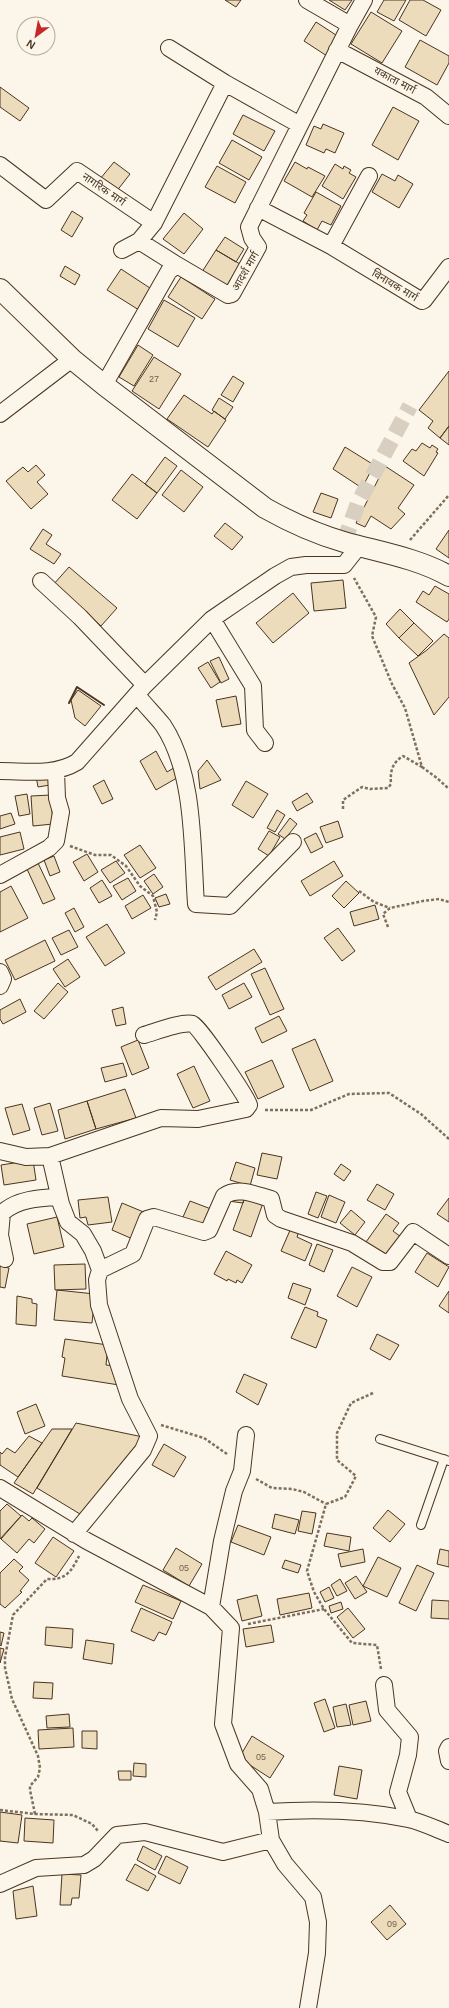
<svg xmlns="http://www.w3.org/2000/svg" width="449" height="2008" font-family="Helvetica,'Noto Sans Devanagari',sans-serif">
  <rect width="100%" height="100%" fill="#fbf6e9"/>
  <path fill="#ecdcbc" stroke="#4a3520" d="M225 0H241L236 7Z
    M329 0H352L345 10Z
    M384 0H406L394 21 377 12Z
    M410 0H423L441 10 426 36 399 20Z
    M371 12 402 31 382 63 351 44Z
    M316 22 339 37 327 56 304 41Z
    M420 40 449 56V63L437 85 405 67Z
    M0 87 29 108 20 121 0 107Z
    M393 107 419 121 398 160 372 145Z
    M243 115 275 131 264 151 233 134Z
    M323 124 344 133 335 153 326 149 324 153 306 145 314 126 321 129Z
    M232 140 262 157 249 180 219 163Z
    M114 162 130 174 116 192 100 179Z
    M295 162 307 169 308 167 325 176 312 197 284 181Z
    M335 164 343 169 344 166 351 170 349 173 356 177 343 199 322 186Z
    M217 166 246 182 235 203 205 187Z
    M382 174 395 181 398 175 413 184 399 208 372 192Z
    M316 192 341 206 331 225 322 221 317 230 303 221 307 215 304 213Z
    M72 211 83 218 72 237 61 230Z
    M184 213 203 229 184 254 163 239Z
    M225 237 244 249 236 262 216 250Z
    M216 250 240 264 226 287 202 272Z
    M65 266 80 275 75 285 60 276Z
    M121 269 153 290 139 310 107 290Z
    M181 277 215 299 202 319 168 297Z
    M164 300 195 318 178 347 148 329Z
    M138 345 153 355 134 386 119 377Z
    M154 357 181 374 159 409 132 391Z
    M449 371V426L440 438 428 428 433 421 419 410Z
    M233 376 244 383 233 402 221 395Z
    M184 395 212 414 214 411 226 420 208 447 167 419Z
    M219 398 233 407 225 419 212 410Z
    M449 426V445L440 438Z
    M422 443 430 448 432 445 438 449 436 452 438 453 424 476 403 461 412 449 416 451Z
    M345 447 374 465 362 488 333 469Z
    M165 457 177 466 157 493 145 484Z
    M36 465 45 475 37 482 48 494 31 509 6 481 23 467 28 472Z
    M385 466 414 485 398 508 405 514 391 529 371 516 365 527 356 523Z
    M181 470 203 487 184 512 162 495Z
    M132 474 157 493 137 519 112 500Z
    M321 493 338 499 331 518 313 512Z
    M225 523 243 537 232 550 214 536Z
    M43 529 52 535 46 544 61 554 54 564 30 549Z
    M449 530V558L436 549Z
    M69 567 117 608 101 626 53 585Z
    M343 580 346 608 314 611 311 583Z
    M435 586 449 594V619L447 622 416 602 423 591 429 595Z
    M293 593 309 613 273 643 256 623Z
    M400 609 414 623 399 638 386 624Z
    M414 623 433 641 418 656 399 638Z
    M444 634 449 638V697L434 715 409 663 427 650Z
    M219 657 229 679 221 683 210 661Z
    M208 662 220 682 211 688 198 668Z
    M78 690 101 706 85 726 75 718 71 700Z
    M236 696 241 724 222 727 216 700Z
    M156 751 167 772 177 766 182 775 156 790 140 761Z
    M207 760 221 780 200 789 198 771Z
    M48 774 50 785 38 787 36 776Z
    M104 780 113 799 102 804 93 786Z
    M246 781 268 794 253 818 232 805Z
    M307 793 313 802 297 811 292 802Z
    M27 794 30 814 19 816 15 796Z
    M51 795 53 824 33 826 31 796Z
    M277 810 285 815 275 832 267 828Z
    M11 813 15 824 0 829V816Z
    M290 818 297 824 285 839 278 834Z
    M338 821 343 837 326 843 320 827Z
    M269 831 280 837 269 856 258 849Z
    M20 832 24 849 0 855V837Z
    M316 833 323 847 311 853 304 839Z
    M140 845 156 868 140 878 124 855Z
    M87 854 98 872 84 881 73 862Z
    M54 856 60 872 50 876 44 860Z
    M116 861 125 873 110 883 101 870Z
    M334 861 343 876 310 896 301 881Z
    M38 863 55 899 43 904 27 869Z
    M154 874 163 887 153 894 144 881Z
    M128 878 136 891 122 900 113 886Z
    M102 880 112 896 99 903 90 888Z
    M346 881 359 893 344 908 332 896Z
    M11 886 28 918 0 932V892Z
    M166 894 170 904 159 907 155 898Z
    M143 895 151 908 132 919 125 906Z
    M375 905 379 919 354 926 350 912Z
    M74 908 84 927 75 932 65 913Z
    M107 924 125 953 105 966 86 937Z
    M338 928 355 951 342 961 324 938Z
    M69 930 78 947 61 955 52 938Z
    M45 940 55 961 15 980 5 960Z
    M254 949 262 962 216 990 208 977Z
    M68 959 80 977 65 987 53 969Z
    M265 968 284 1009 270 1015 251 974Z
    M58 983 68 992 44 1019 34 1011Z
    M244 983 252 997 229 1009 222 995Z
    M20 999 26 1012 3 1024 0 1019V1010Z
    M123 1007 126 1024 116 1026 112 1010Z
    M279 1016 287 1031 262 1043 255 1028Z
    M315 1039 333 1081 310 1091 292 1049Z
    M138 1040 149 1068 132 1075 121 1047Z
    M272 1060 284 1087 258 1099 245 1072Z
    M123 1063 127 1076 105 1082 101 1068Z
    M194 1066 210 1101 193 1108 177 1074Z
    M125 1089 136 1118 96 1129 87 1101Z
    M87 1101 96 1129 65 1139 58 1110Z
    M50 1103 58 1131 42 1135 34 1108Z
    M22 1104 30 1130 13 1135 5 1108Z
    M262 1153 282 1157 277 1179 257 1175Z
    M33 1160 36 1180 4 1185 1 1165Z
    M236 1162 255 1168 250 1186 230 1180Z
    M341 1164 351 1171 344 1181 334 1174Z
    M377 1184 394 1194 385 1210 367 1200Z
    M316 1192 327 1196 318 1218 308 1214Z
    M329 1195 345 1202 336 1223 321 1217Z
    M108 1197 112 1222 88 1225 86 1217 80 1218 78 1200Z
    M245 1197 263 1203 251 1237 233 1230Z
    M245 1197 243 1203 228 1201Z
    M449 1198V1222L437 1214Z
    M190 1201 211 1209 204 1226 183 1217Z
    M122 1203 146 1213 135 1240 112 1230Z
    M351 1210 365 1222 355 1235 340 1223Z
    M386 1214 399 1223 393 1231 401 1237 387 1257 366 1242Z
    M57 1217 64 1247 34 1254 27 1224Z
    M291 1228 299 1231 297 1237 312 1244 305 1261 281 1251Z
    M317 1244 333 1250 324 1272 309 1265Z
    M226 1251 252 1265 242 1283 237 1280 236 1283 228 1279 227 1281 214 1274Z
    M427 1253 449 1267 438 1287 415 1272Z
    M85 1264 86 1289 55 1290 54 1265Z
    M0 1266 9 1268 5 1288 0 1287Z
    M352 1267 372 1277 357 1307 337 1296Z
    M293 1283 311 1289 305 1305 288 1298Z
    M57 1290 95 1294 92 1323 54 1320Z
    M449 1291V1313L439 1306Z
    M17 1296 32 1299V1303L37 1304 36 1326 16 1324Z
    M305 1307 318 1312 317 1316 327 1320 316 1348 291 1338Z
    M377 1334 399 1345 390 1360 370 1349Z
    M65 1339 108 1345 106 1365 116 1366 119 1385 62 1376 65 1358 62 1357Z
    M244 1374 267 1384 258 1405 236 1392Z
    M36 1404 45 1426 25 1434 17 1412Z
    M76 1423 143 1437 80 1514 37 1488Z
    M52 1429H72L33 1494 14 1483Z
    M29 1436 42 1443 18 1477 0 1465V1452L2 1454 7 1448 15 1453Z
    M164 1444 186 1457 174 1477 152 1465Z
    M7 1504 21 1516 0 1539V1511Z
    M388 1510 405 1524 390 1542 373 1528Z
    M302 1511 316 1513 312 1534 298 1531Z
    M275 1514 299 1520 295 1534 272 1528Z
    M22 1515 29 1521 32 1518 45 1529 34 1543 29 1539 17 1553 1 1539Z
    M238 1525 271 1537 264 1555 231 1542Z
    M327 1533 351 1537 349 1551 324 1546Z
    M53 1537 74 1551 56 1577 35 1563Z
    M176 1548 202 1564 189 1586 163 1570Z
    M363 1549 365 1562 341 1567 338 1554Z
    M440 1549 449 1551V1567L437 1564Z
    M378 1557 401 1568 387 1597 363 1586Z
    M14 1559 23 1567 19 1571 29 1580 20 1591 22 1592 5 1608 0 1604V1573Z
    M285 1560 301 1565 298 1573 282 1568Z
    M417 1565 434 1573 416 1611 399 1603Z
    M356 1576 367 1592 355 1599 345 1583Z
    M340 1579 347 1591 337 1596 331 1585Z
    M143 1585 181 1601 173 1619 135 1602Z
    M329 1587 334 1598 325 1602 320 1592Z
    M309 1593 312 1608 280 1615 277 1599Z
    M257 1595 262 1616 242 1621 237 1600Z
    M432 1600 449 1601V1619L431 1618Z
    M341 1602 343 1609 331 1613 329 1606Z
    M141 1608 172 1622 166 1635 159 1632 154 1641 131 1631Z
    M348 1608 365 1629 353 1638 337 1617Z
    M271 1625 274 1642 246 1647 243 1629Z
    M46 1627 73 1629 72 1648 45 1645Z
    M0 1632 4 1633 1 1646 0 1645Z
    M86 1640 114 1644 112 1664 83 1659Z
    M0 1648 4 1649 0 1663Z
    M34 1682 53 1683 52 1699 33 1698Z
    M325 1699 335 1728 324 1732 314 1703Z
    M366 1701 371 1721 353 1725 349 1705Z
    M346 1704 351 1725 337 1727 333 1707Z
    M69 1714 70 1727 47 1728 46 1716Z
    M73 1728 74 1747 39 1749 38 1730Z
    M82 1731H97V1749L82 1748Z
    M252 1736 284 1756 270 1778 239 1758Z
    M134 1763 146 1764V1777L133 1776Z
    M339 1766 362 1770 357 1799 334 1795Z
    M118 1771H131V1780H119Z
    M0 1812 22 1815 18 1843 0 1841Z
    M25 1818 54 1820 53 1843 24 1841Z
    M143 1846 162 1856 155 1870 137 1860Z
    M166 1856 188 1867 180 1884 158 1873Z
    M135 1864 156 1876 148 1891 126 1880Z
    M62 1874 81 1875 79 1898H72L71 1905H60Z
    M33 1886 37 1916 16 1919 13 1891Z
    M390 1905 406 1924 387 1940 371 1922Z"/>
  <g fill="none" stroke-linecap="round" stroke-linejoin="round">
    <path stroke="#d8cfc1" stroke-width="16" stroke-dasharray="16 8" stroke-linecap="butt" d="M344 542 358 503 410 406"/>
    <g stroke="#4a3520" stroke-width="10">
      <path id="service" d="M380 1439 449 1461
        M421 1525 444 1459"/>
    </g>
    <g stroke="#4a3520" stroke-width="18">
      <path id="minor" d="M307 0 350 25
        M169 48 225 83 300 125
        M337 50 426 97 449 116
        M0 165 46 200 77 171 154 223
        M258 208 331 246 422 301 424 300 449 267
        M331 246 369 176
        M122 250 139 241
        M177 265 139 241 154 223 225 83
        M104 385 169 271 177 265 228 295 232 294 258 247 252 238 249 227 350 25 364 0
        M0 414 72 359
        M41 581 80 617 145 685
        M212 619 253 686 255 730 265 743
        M137 695C145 705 155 715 163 725 195 773 192 848 196 904L230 906 293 842
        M0 771C26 771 54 776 77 762L145 685 212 619 275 576 291 567 306 565H344L359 546
        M0 875 49 848 56 841 61 812 57 798 56 771
        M0 972 3 979 0 986
        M0 1151 26 1157 50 1156 61 1204 68 1222 83 1234 93 1251 100 1270
        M50 1156 161 1118 198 1119 246 1109 249 1105C247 1097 198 1025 193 1024 182 1021 155 1032 144 1035
        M5 1259 0 1235 2 1213C17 1199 39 1198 59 1197
        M0 1488 87 1541 211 1607 231 1628 223 1724 238 1764 260 1789 267 1812C312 1809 364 1810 408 1819 422 1822 436 1829 449 1834
        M74 1534 143 1450 149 1436 130 1399 99 1305 97 1280 100 1270 133 1254 147 1219 154 1217 204 1232 209 1230 224 1196C238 1186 256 1195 271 1199L275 1215 281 1219 352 1243 383 1262H390L413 1232 449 1256
        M211 1607 222 1541 234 1491 242 1471 246 1435
        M384 1685 387 1710 410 1737 408 1755 398 1792 409 1819
        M449 1747 447 1751 449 1761
        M271 1840 285 1864 313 1897 318 1922 317 1953 308 2008
        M0 1884 36 1868 84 1865 94 1859 117 1835 145 1832 223 1852 271 1840 267 1812"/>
    </g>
    <g stroke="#4a3520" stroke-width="22">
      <path id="tertiary" d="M0 289 72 359 104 385 265 508C290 522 316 534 344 542 379 552 417 558 449 576"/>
    </g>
    <path stroke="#7f6f5c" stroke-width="2.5" stroke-dasharray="3 2" stroke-linecap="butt" d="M410 540 449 495
      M422 767 437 778 449 789
      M343 809V800L362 787 370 789 388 788 391 784C390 771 392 763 403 756L422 767 405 708 392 684 372 636 376 617 354 578
      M70 846 95 855H111L126 866 140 886 153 896 157 912 155 920
      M359 891 374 902 390 908
      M388 927 383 914 390 908 423 901 439 899 449 902
      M265 1110H311L349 1094 389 1093 421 1114 449 1139
      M373 1393 351 1403 337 1433V1460L356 1476 345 1497 326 1504 307 1571 314 1592 324 1609 352 1643 377 1645 381 1669
      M161 1425 204 1438 227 1454
      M256 1479 272 1488 292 1489 304 1492 326 1504
      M248 1624 324 1609
      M0 1810 35 1814 73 1815 92 1824 98 1831
      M35 1814 30 1790V1786L38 1777 40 1768 38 1756 12 1699 5 1668V1657L13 1615 47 1579C66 1580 71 1572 79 1556"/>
    <use href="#service" stroke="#fbf6e9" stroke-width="8"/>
    <use href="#minor" stroke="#fbf6e9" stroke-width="16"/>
    <use href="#tertiary" stroke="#fbf6e9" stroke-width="20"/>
    <path stroke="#4a3520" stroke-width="2" d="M69 703 77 687 104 705"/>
  </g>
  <g text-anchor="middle" stroke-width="3" stroke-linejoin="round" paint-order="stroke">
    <g font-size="9" fill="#725f47">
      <text x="154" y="382">27</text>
      <text x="184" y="1571">05</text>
      <text x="261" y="1760">05</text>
      <text x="392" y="1927">09</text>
    </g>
    <g font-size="11" fill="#4a3520" stroke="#fbf6e9">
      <text transform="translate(395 80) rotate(28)" y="4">यकाता मार्ग</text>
      <text transform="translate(104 189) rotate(34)" y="4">नागरिक मार्ग</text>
      <text transform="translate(245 271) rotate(-60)" y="4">आदर्श मार्ग</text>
      <text transform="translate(395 285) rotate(31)" y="4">विनायक मार्ग</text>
    </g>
  </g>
  <g transform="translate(36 36) rotate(212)"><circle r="19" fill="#fbf6e9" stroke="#b4a999"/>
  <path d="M0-3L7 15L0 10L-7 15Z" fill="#c62828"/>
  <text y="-6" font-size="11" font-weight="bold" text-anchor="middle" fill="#4a3520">N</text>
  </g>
</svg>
